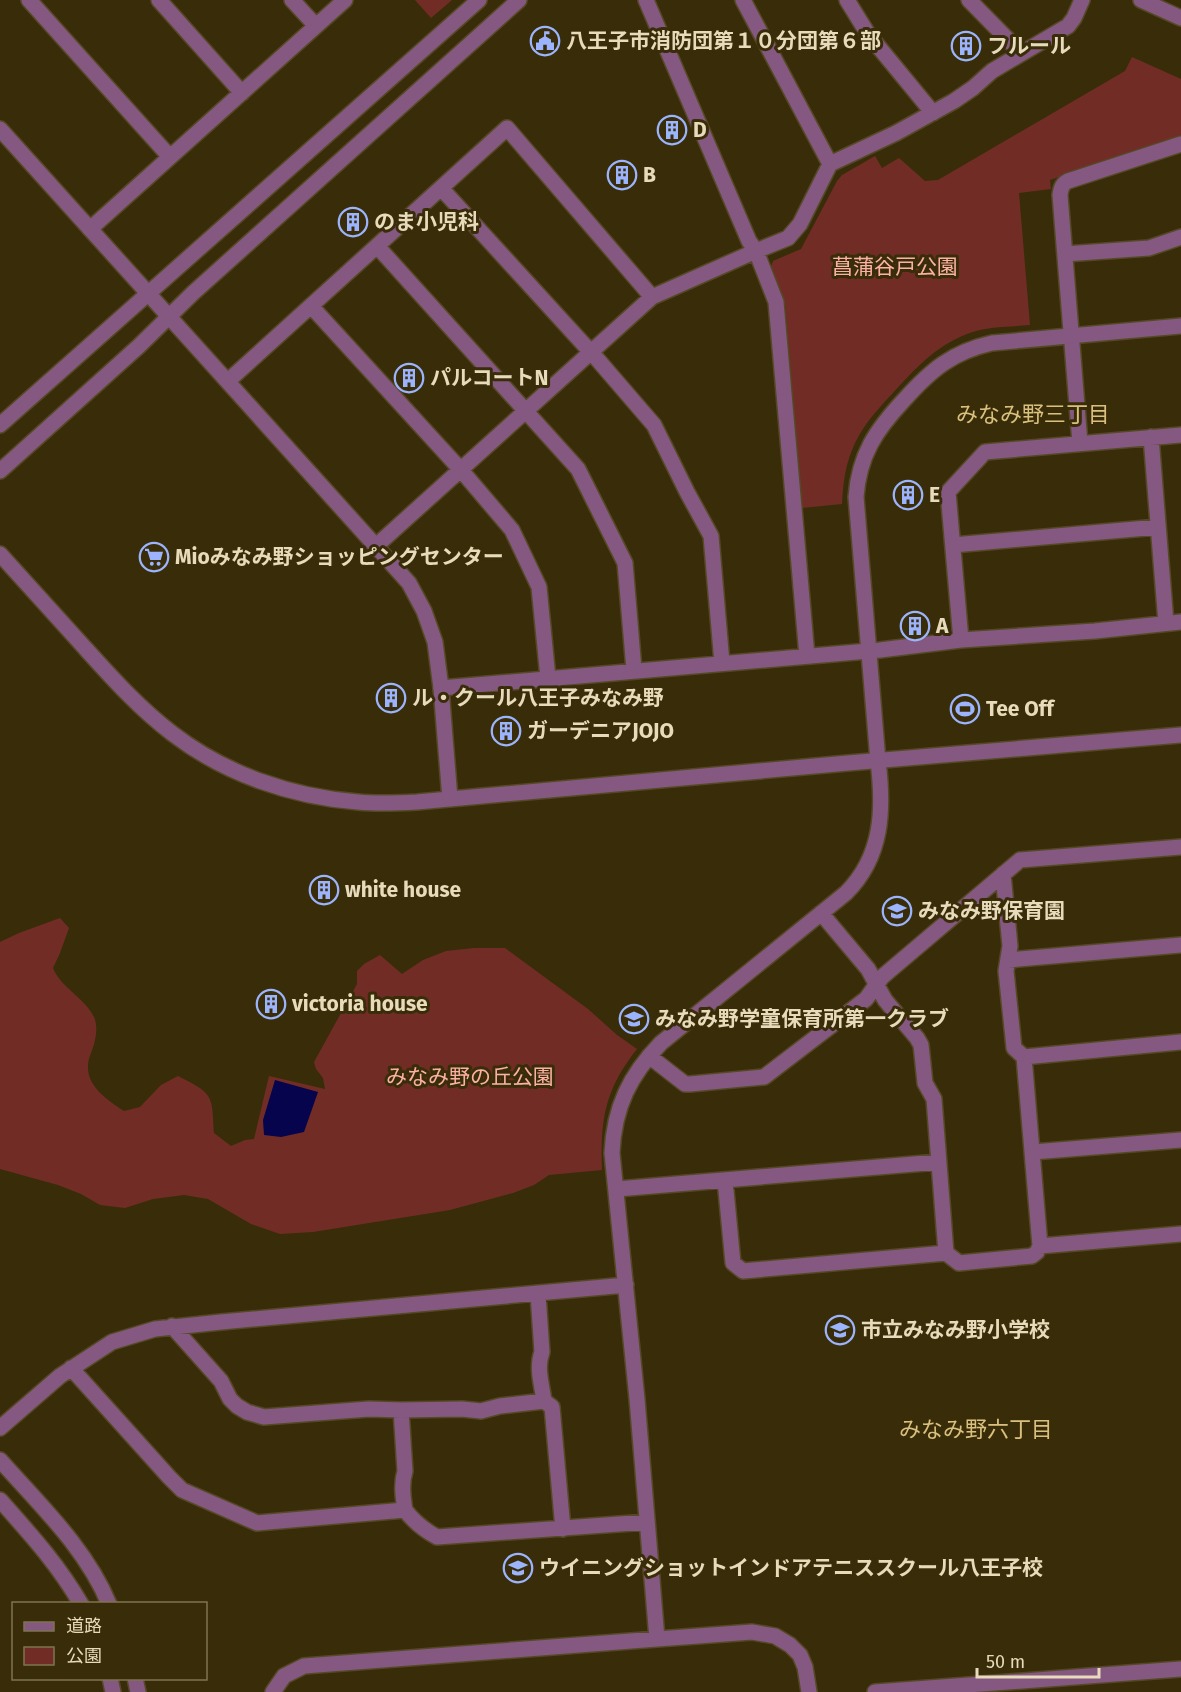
<svg xmlns="http://www.w3.org/2000/svg" width="1181" height="1692" font-family="'Fira Sans','Noto Sans JP',sans-serif">
  <rect width="100%" height="100%" fill="#392d09"/>
  <path fill="#712d25" d="M415 0H452L431 18Z
    M1132 57 1181 79V137L1050 180 1051 189 1019 193 1030 325C1009 327 986 326 967 334 934 347 915 369 892 394 876 411 861 427 852 450 845 467 843 485 842 504L802 508 785 304 770 269 773 261 801 249 837 181 842 175 875 156 882 168 899 158 925 181 938 180 1125 71Z
    M60 918 69 928 60 953 53 968C61 988 84 997 94 1017 98 1026 96 1036 94 1044 92 1051 88 1059 88 1066 87 1087 109 1101 124 1111L140 1107 161 1085 178 1076C214 1094 212 1095 214 1133L231 1146 245 1140 254 1139 269 1076 325 1089 323 1078 316 1069 314 1062 357 984V971L364 964 380 955 402 974 423 960 446 951 474 948H505L588 1009 617 1035 637 1049C605 1089 600 1120 602 1170L549 1175 534 1185 513 1193 450 1210 313 1232 280 1234 251 1224 208 1199 184 1195 153 1199 125 1208 100 1205 81 1194 58 1185 0 1169V942L19 933Z"/>
  <path fill="#06044c" d="M275 1080 318 1092 304 1132 281 1137 264 1135 263 1120Z"/>
  <g fill="none" stroke-linecap="round" stroke-linejoin="round">
    <g stroke="#554925" stroke-width="18">
      <path id="minor" d="M29 0 170 157
        M159 0 242 93
        M292 0 316 26
        M646 0 749 241 756 251 776 302 807 656
        M743 0 830 164
        M847 0 868 34 933 113
        M969 0 1021 53
        M441 188 598 360 654 425 687 492 711 536 722 663
        M90 229 345 0
        M377 246 578 469 625 563 634 670
        M1065 254 1149 248 1181 237
        M311 306 461 470 512 530 539 587 548 678
        M228 381 507 128 652 297
        M1151 437 1166 623
        M1080 443 1060 195C1061 188 1062 184 1068 181L1181 144
        M953 545 1158 527
        M376 546 652 297 756 251 788 238 800 224 830 164 896 133 954 101 973 88 992 71 1068 26 1074 18 1082 0
        M961 640 948 492 985 452 1181 435
        M441 688 880 650 961 640 1095 631 1181 622
        M1003 874 1010 946 1006 971 1014 1048 1024 1057 1040 1246
        M821 913 868 969 885 1000 917 1038 921 1045 925 1083 934 1099 946 1253
        M1008 960 1181 945
        M649 1056 685 1084H690L764 1077 866 999 882 977 1020 860 1181 847
        M1024 1057 1181 1042
        M1033 1152 1181 1140
        M725 1180 733 1263 743 1271 946 1253 959 1263 1032 1256 1037 1252 1040 1246 1181 1234
        M617 1189 938 1162
        M538 1294 542 1352C536 1368 542 1385 544 1401L552 1407 563 1529
        M172 1326 221 1381 230 1399 237 1406 247 1412 264 1417 369 1409 401 1410 462 1409 481 1411 500 1406 544 1401
        M71 1368 169 1477 182 1490 257 1523 405 1510C414 1522 424 1530 437 1537L647 1522
        M401 1410 405 1471C401 1484 403 1497 405 1510
        M0 1428 60 1376 112 1342 155 1329 221 1322 626 1285
        M273 1692 284 1676 304 1666 657 1639
        M809 1692 805 1667 800 1655 790 1645 775 1636 752 1632 657 1639 637 1399 612 1153C614 1107 630 1075 661 1043L846 893C883 856 884 809 878 761"/>
    </g>
    <g stroke="#554925" stroke-width="18">
      <path id="tertiary" d="M1141 0 1181 18
        M0 129 409 583 424 611 435 642 441 688 450 799
        M0 425 479 0
        M0 471 139 346 193 293 519 0
        M0 554C28 585 57 617 85 648 113 679 140 709 173 734 225 774 292 797 358 802 378 804 398 803 417 802L848 763 1181 735
        M878 761 856 497C859 455 876 430 904 400 931 370 952 352 992 343L1181 326
        M0 1460C39 1504 86 1548 109 1604
        M0 1500C31 1535 57 1563 81 1604
        M110 1678 113 1692
        M135 1678 138 1692
        M875 1692 1181 1669"/>
    </g>
    <use href="#minor" stroke="#845881" stroke-width="15"/>
    <use href="#tertiary" stroke="#845881" stroke-width="15"/>
  </g>
  <defs>
    <g id="civic-ring" transform="scale(1.5)"><circle r="9.5" fill="#392d09" stroke="#9bb4fd" stroke-width="1.5"/><path d="M-.6-6.5H3V-4.5H.6V-3L4-1V1h2V6H-6V1h2V-1L-.6-3ZM-1.2 2.5V6h2.4V2.5Z" fill="#9bb4fd"/></g>
    <g id="building-ring" transform="scale(1.5)"><circle r="9.5" fill="#392d09" stroke="#9bb4fd" stroke-width="1.5"/><path d="M-4-6H4V6H1V3H-1V6H-4ZM-2.5-4.3h1.7v1.8h-1.7ZM.8-4.3h1.7v1.8H.8ZM-2.5-1h1.7V.8h-1.7ZM.8-1h1.7V.8H.8Z" fill="#9bb4fd"/></g>
    <g id="supermarket-ring" transform="scale(1.5)"><circle r="9.5" fill="#392d09" stroke="#9bb4fd" stroke-width="1.5"/><path d="M-6-5.5h2.5l.6 2H6L4.5 2H-2.5L-4.4-4H-6ZM-1.5 3.2a1.3 1.3 0 1 0 .1 0ZM3 3.2a1.3 1.3 0 1 0 .1 0Z" fill="#9bb4fd"/></g>
    <g id="stadium-ring" transform="scale(1.5)"><circle r="9.5" fill="#392d09" stroke="#9bb4fd" stroke-width="1.5"/><path d="M0-5a6.5 5 0 1 0 0 10a6.5 5 0 1 0 0-10ZM-3.5-1.8h7v3.6h-7Z" fill="#9bb4fd"/></g>
    <g id="school-ring" transform="scale(1.5)"><circle r="9.5" fill="#392d09" stroke="#9bb4fd" stroke-width="1.5"/><path d="M0-5L7-2L0 1L-7-2ZM-4 1L0 2.5L4 1V4Q0 6-4 4Z" fill="#9bb4fd"/></g>
  </defs>
  <g fill-rule="evenodd">
    <use href="#civic-ring" x="545" y="41"/>
    <use href="#building-ring" x="966" y="46"/>
    <use href="#building-ring" x="672" y="130"/>
    <use href="#building-ring" x="622" y="175"/>
    <use href="#building-ring" x="353" y="222"/>
    <use href="#building-ring" x="409" y="378"/>
    <use href="#building-ring" x="908" y="495"/>
    <use href="#supermarket-ring" x="154" y="557"/>
    <use href="#building-ring" x="915" y="626"/>
    <use href="#building-ring" x="391" y="698"/>
    <use href="#stadium-ring" x="965" y="709"/>
    <use href="#building-ring" x="506" y="731"/>
    <use href="#building-ring" x="324" y="890"/>
    <use href="#school-ring" x="897" y="911"/>
    <use href="#building-ring" x="271" y="1004"/>
    <use href="#school-ring" x="634" y="1019"/>
    <use href="#school-ring" x="840" y="1330"/>
    <use href="#school-ring" x="518" y="1568"/>
  </g>
  <g text-anchor="middle" stroke-width="6" stroke-linejoin="round" paint-order="stroke">
    <g font-size="21" font-weight="bold" fill="#e7dbbb" stroke="#392d09" text-anchor="start">
      <text x="566" y="48">八王子市消防団第１０分団第６部</text>
      <text x="987" y="53">フルール</text>
      <text x="693" y="137">D</text>
      <text x="643" y="182">B</text>
      <text x="374" y="229">のま小児科</text>
      <text x="430" y="385">パルコートN</text>
      <text x="929" y="502">E</text>
      <text x="175" y="564">Mioみなみ野ショッピングセンター</text>
      <text x="936" y="633">A</text>
      <text x="412" y="705">ル・クール八王子みなみ野</text>
      <text x="986" y="716">Tee Off</text>
      <text x="527" y="738">ガーデニアJOJO</text>
      <text x="345" y="897">white house</text>
      <text x="918" y="918">みなみ野保育園</text>
      <text x="292" y="1011">victoria house</text>
      <text x="655" y="1026">みなみ野学童保育所第一クラブ</text>
      <text x="861" y="1337">市立みなみ野小学校</text>
      <text x="539" y="1575">ウイニングショットインドアテニススクール八王子校</text>
    </g>
    <g font-size="21" fill="#fdb1a5" stroke="#392d09">
      <text x="895" y="274">菖蒲谷戸公園</text>
      <text x="470" y="1084">みなみ野の丘公園</text>
    </g>
    <g font-size="22" fill="#dac07f" stroke="#392d09">
      <text x="1033" y="422">みなみ野三丁目</text>
      <text x="976" y="1437">みなみ野六丁目</text>
    </g>
  </g>
  <rect x="12" y="1602" width="195" height="78" fill="#392d09" stroke="#7f7350" stroke-width="1.5"/>
  <rect x="24" y="1622" width="30" height="9" fill="#845881" stroke="#7f7350" stroke-width="1.5"/>
  <text x="66" y="1632" font-size="18" fill="#e7dbbb">道路</text>
  <rect x="24" y="1647" width="30" height="18" fill="#712d25" stroke="#7f7350" stroke-width="1.5"/>
  <text x="66" y="1662" font-size="18" fill="#e7dbbb">公園</text>
  <path d="M977 1668v9h122v-9" fill="none" stroke="#e7dbbb" stroke-width="3"/>
  <text x="986" y="1668" font-size="18" fill="#e7dbbb" stroke="#392d09" stroke-width="4.5" paint-order="stroke">50 m</text>
</svg>
